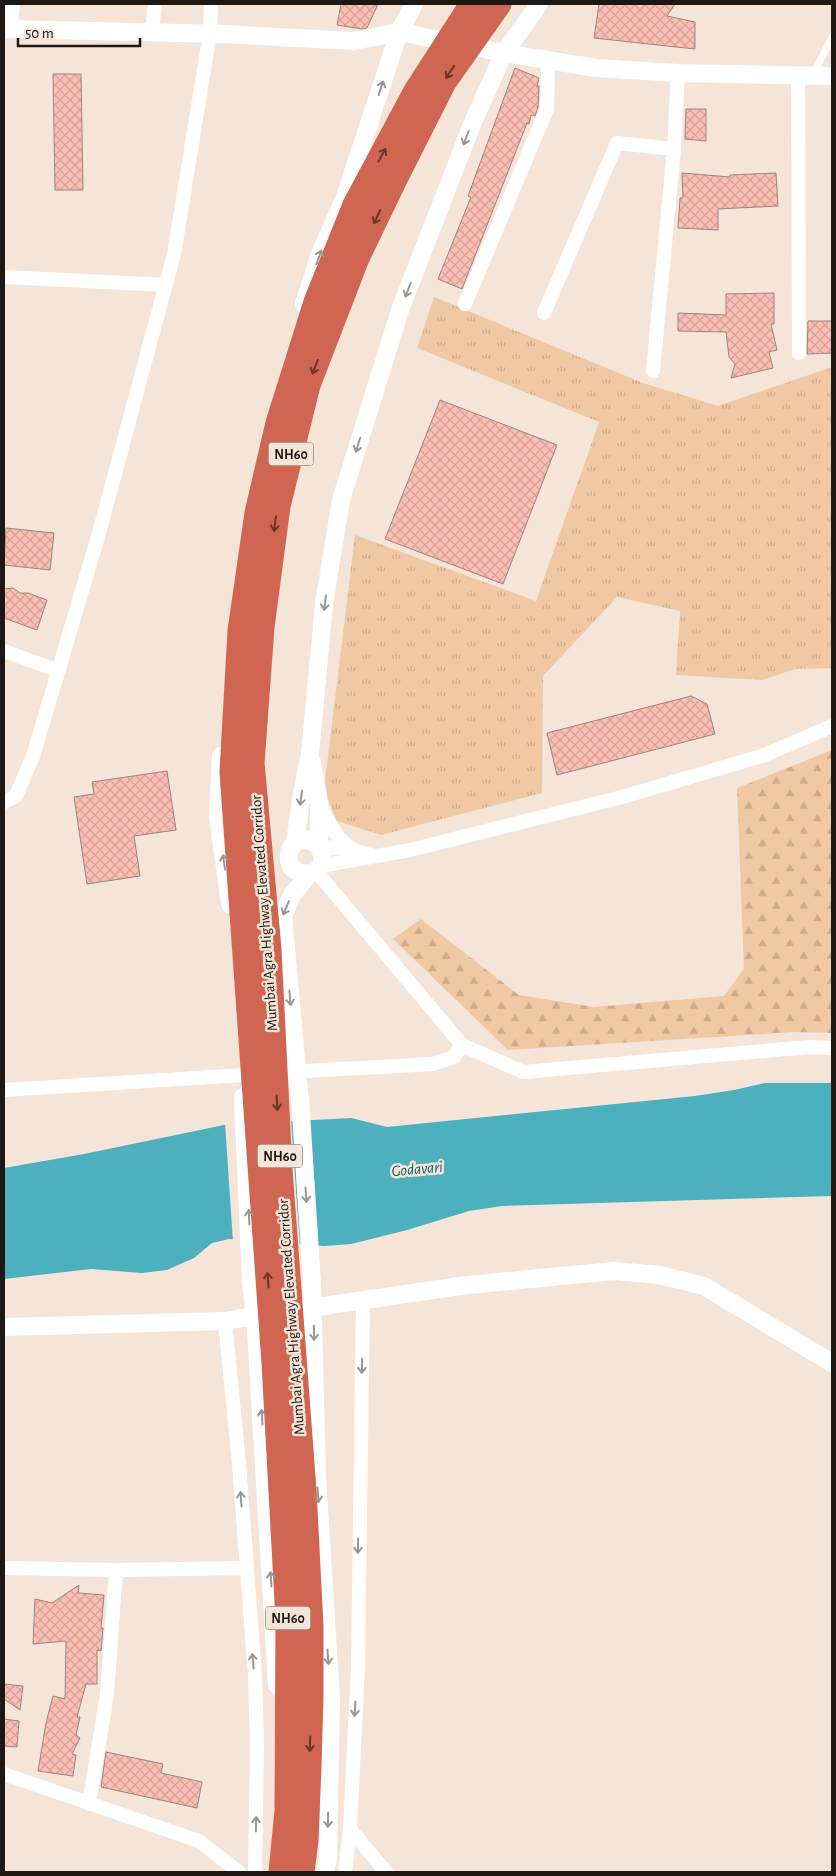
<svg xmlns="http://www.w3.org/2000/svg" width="836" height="1876" font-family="'Alegreya Sans',sans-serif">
  <defs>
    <pattern id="grass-tufts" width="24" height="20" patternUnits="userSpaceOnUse" patternTransform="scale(1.25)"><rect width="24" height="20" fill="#f1c8a4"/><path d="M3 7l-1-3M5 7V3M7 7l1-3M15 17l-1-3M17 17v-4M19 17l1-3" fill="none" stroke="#ceab8c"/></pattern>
    <pattern id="forest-firs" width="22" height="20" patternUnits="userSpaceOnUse" patternTransform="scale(1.25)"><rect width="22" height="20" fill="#f1c8a4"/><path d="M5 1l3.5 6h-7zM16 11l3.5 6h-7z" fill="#ceab8c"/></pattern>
    <pattern id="building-cross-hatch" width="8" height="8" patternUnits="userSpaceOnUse" patternTransform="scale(1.25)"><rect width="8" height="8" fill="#fcbdb2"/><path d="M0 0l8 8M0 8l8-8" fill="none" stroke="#d8a298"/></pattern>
  </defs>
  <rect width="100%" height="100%" fill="#f4e5d8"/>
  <path fill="url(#grass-tufts)" d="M434 297 643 383 718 406 832 367V668L795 669 762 680 676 675 680 611 617 597 543 676 542 793 381 835 337 821 324 789 355 535 536 601 599 422 417 348Z"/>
  <path fill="url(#forest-firs)" d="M832 750V1033L794 1032 508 1050 393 939 421 919 519 995 593 1007 724 996 744 969 737 788Z"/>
  <path fill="#4cb0be" d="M765 1083H832V1196L502 1206 469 1211 407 1230 351 1244 324 1246 229 1239 212 1243 194 1258 167 1270 142 1273 91 1269 4 1279V1168L84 1154 224 1125 351 1118 387 1127 695 1096 734 1090Z"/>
  <path fill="#f4e5d8" d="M291 1119 300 1247 233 1242 225 1123Z"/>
  <path fill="url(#building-cross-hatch)" stroke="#998682" d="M341 4H378L367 28 362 29 337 25Z
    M599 4H675L667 16 695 22V49L594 38Z
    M515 68 539 78 537 86H539L538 107 535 116 531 115 529 124 527 123 462 289 438 279 471 197 468 196Z
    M53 74H81L83 190H55Z
    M686 109H706V141L685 139Z
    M682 173 730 177V175L776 173 778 206 718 209V230L678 228 680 198H683Z
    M774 293V324H771L777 350 769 352 773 368 731 378 735 364 729 357 726 332 678 331V313L726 315V294Z
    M808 321H832V353L807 354Z
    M440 400 557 445 503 584 385 539Z
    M6 528 54 533 50 570 4 565Z
    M13 588 20 593H28L47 600 37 630 4 618V589Z
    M691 696 707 704 715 734 557 775 547 733Z
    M167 771 176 830 134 836 140 876 87 884 74 797 94 794 92 782Z
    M79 1585 78 1593 104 1595 101 1628H103L101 1651 97 1650V1684H86L77 1717H80L76 1735 80 1738 72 1754 76 1755 73 1776 38 1771 46 1723 53 1696 65 1699 66 1641 33 1644 35 1599 52 1603Z
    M4 1684 23 1686 20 1710 4 1699Z
    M4 1719 19 1721 17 1747 4 1746Z
    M106 1752 163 1764 161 1773 202 1782 197 1808 101 1787Z"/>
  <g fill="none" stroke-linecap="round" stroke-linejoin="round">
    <path stroke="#fff" stroke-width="7" d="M813 75 832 37"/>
    <path stroke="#fff" stroke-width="14" d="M10 29 13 4
      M152 32 155 4
      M798 75 799 353
      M4 277 166 285
      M465 304 547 109 548 61
      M544 313 617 143 674 149 678 73
      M653 371 674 149
      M4 651 59 671
      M4 802 16 796 34 753 99 533 174 254 210 33 211 4
      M320 805C331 829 342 851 371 855
      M320 847 350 848
      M320 866 410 850 622 797 762 756 832 726
      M462 1045 523 1072 809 1047 832 1048
      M288 1072 433 1064 454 1057 462 1045 316 871
      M4 1090 259 1074
      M225 1321 239 1464 255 1676 257 1745 255 1872
      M4 1568 116 1570 246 1568
      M4 1774 199 1841 239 1872
      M89 1804 107 1694 116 1570
      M350 1829 386 1872
      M345 1872 350 1829 358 1666 363 1300"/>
    <path stroke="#fff" stroke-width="18" d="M4 29 223 34 354 41 399 32 504 53 596 68 678 73 832 76
      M304 304 319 256 345 197 399 32 414 4
      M221 756 218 816 230 904
      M312 762C314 776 318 790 319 804 320 818 317 833 320 847 321 852 324 856 322 862 318 877 301 876 291 867 282 845 303 831 320 847
      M295 843 302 792 310 754 324 604 341 500 400 310 473 122 504 53 539 4
      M309 874 292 895 283 916 301 1113 312 1284 317 1478 331 1697 328 1859 325 1872
      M243 1097 251 1283 255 1315 277 1685
      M303 1309 467 1285 614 1271 660 1275 704 1286 832 1363
      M4 1327 225 1321 265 1314"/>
    <path stroke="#d06552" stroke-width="25" d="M281 1872 287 1811 288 1620 274 1363 232 772 240 631 257 513 278 423 316 302 355 205 416 91 472 4
      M302 1872 306 1840 309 1766 311 1697V1626L304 1490 280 1170 269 949 252 763 262 627 278 506 308 385 357 258 396 177 444 82 499 4"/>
  </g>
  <defs><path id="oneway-shaft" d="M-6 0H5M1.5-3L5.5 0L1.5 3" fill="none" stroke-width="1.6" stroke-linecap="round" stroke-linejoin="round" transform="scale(1.25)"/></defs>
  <g stroke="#65372c">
    <use href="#oneway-shaft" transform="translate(450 72) rotate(124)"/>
    <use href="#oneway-shaft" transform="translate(382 155) rotate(-62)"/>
    <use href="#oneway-shaft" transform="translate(377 217) rotate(115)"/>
    <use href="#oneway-shaft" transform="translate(315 367) rotate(111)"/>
    <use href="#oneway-shaft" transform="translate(275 524) rotate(97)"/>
    <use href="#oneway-shaft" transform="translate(277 1103) rotate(87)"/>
    <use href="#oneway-shaft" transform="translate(268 1280) rotate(-94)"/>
    <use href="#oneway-shaft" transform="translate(310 1744) rotate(92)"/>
  </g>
  <g stroke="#999795">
    <use href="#oneway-shaft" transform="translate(381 88) rotate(-72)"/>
    <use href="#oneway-shaft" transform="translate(466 138) rotate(111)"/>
    <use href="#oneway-shaft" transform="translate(319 257) rotate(-70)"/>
    <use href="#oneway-shaft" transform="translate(408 290) rotate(111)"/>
    <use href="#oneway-shaft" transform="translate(358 445) rotate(107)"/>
    <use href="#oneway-shaft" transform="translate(325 603) rotate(97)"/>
    <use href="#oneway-shaft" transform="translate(301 798) rotate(98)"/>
    <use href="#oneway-shaft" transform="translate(224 862) rotate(-98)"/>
    <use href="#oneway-shaft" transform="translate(286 908) rotate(113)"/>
    <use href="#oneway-shaft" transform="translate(290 998) rotate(85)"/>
    <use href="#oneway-shaft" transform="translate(306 1195) rotate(86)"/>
    <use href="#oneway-shaft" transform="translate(249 1217) rotate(-93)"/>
    <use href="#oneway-shaft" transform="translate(314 1333) rotate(89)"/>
    <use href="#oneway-shaft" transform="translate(362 1366) rotate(91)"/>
    <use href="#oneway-shaft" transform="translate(262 1417) rotate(-94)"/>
    <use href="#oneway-shaft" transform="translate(318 1495) rotate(86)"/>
    <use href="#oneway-shaft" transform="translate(241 1499) rotate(-94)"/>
    <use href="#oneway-shaft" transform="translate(358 1546) rotate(91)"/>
    <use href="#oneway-shaft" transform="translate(271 1579) rotate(-93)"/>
    <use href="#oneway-shaft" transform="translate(328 1657) rotate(86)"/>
    <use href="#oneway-shaft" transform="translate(253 1661) rotate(-95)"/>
    <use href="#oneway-shaft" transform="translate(355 1709) rotate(93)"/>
    <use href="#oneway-shaft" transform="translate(328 1820) rotate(91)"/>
    <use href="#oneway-shaft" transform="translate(256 1824) rotate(-89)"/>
  </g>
  <g text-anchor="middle" stroke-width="5" stroke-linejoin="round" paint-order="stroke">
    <g fill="#f4e5d8" stroke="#5e564e" stroke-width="1">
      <rect x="268.5" y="442.5" width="45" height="23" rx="4"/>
      <rect x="257.5" y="1144.5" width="45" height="23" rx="4"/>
      <rect x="265.5" y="1606.5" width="45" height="23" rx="4"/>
    </g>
    <g font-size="14" font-weight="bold" fill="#1d1813">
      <text x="291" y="459">NH60</text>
      <text x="280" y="1161">NH60</text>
      <text x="288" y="1623">NH60</text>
    </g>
    <g font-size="15" fill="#1d1813" stroke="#f4e5d8">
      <text transform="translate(264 913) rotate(-94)" y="5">Mumbai Agra Highway Elevated Corridor</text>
      <text transform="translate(291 1317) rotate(-94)" y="5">Mumbai Agra Highway Elevated Corridor</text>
    </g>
    <g font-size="16" font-style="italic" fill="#085f6a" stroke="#f4e5d8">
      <text transform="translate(417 1168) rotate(-5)" y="6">Godavari</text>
    </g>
  </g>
  <rect width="836" height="1876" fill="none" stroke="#1d1813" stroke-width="10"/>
  <path d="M18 38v8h122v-8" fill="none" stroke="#1d1813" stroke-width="2.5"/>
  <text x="25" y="38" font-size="15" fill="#1d1813" stroke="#f4e5d8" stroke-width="4" paint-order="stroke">50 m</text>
</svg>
